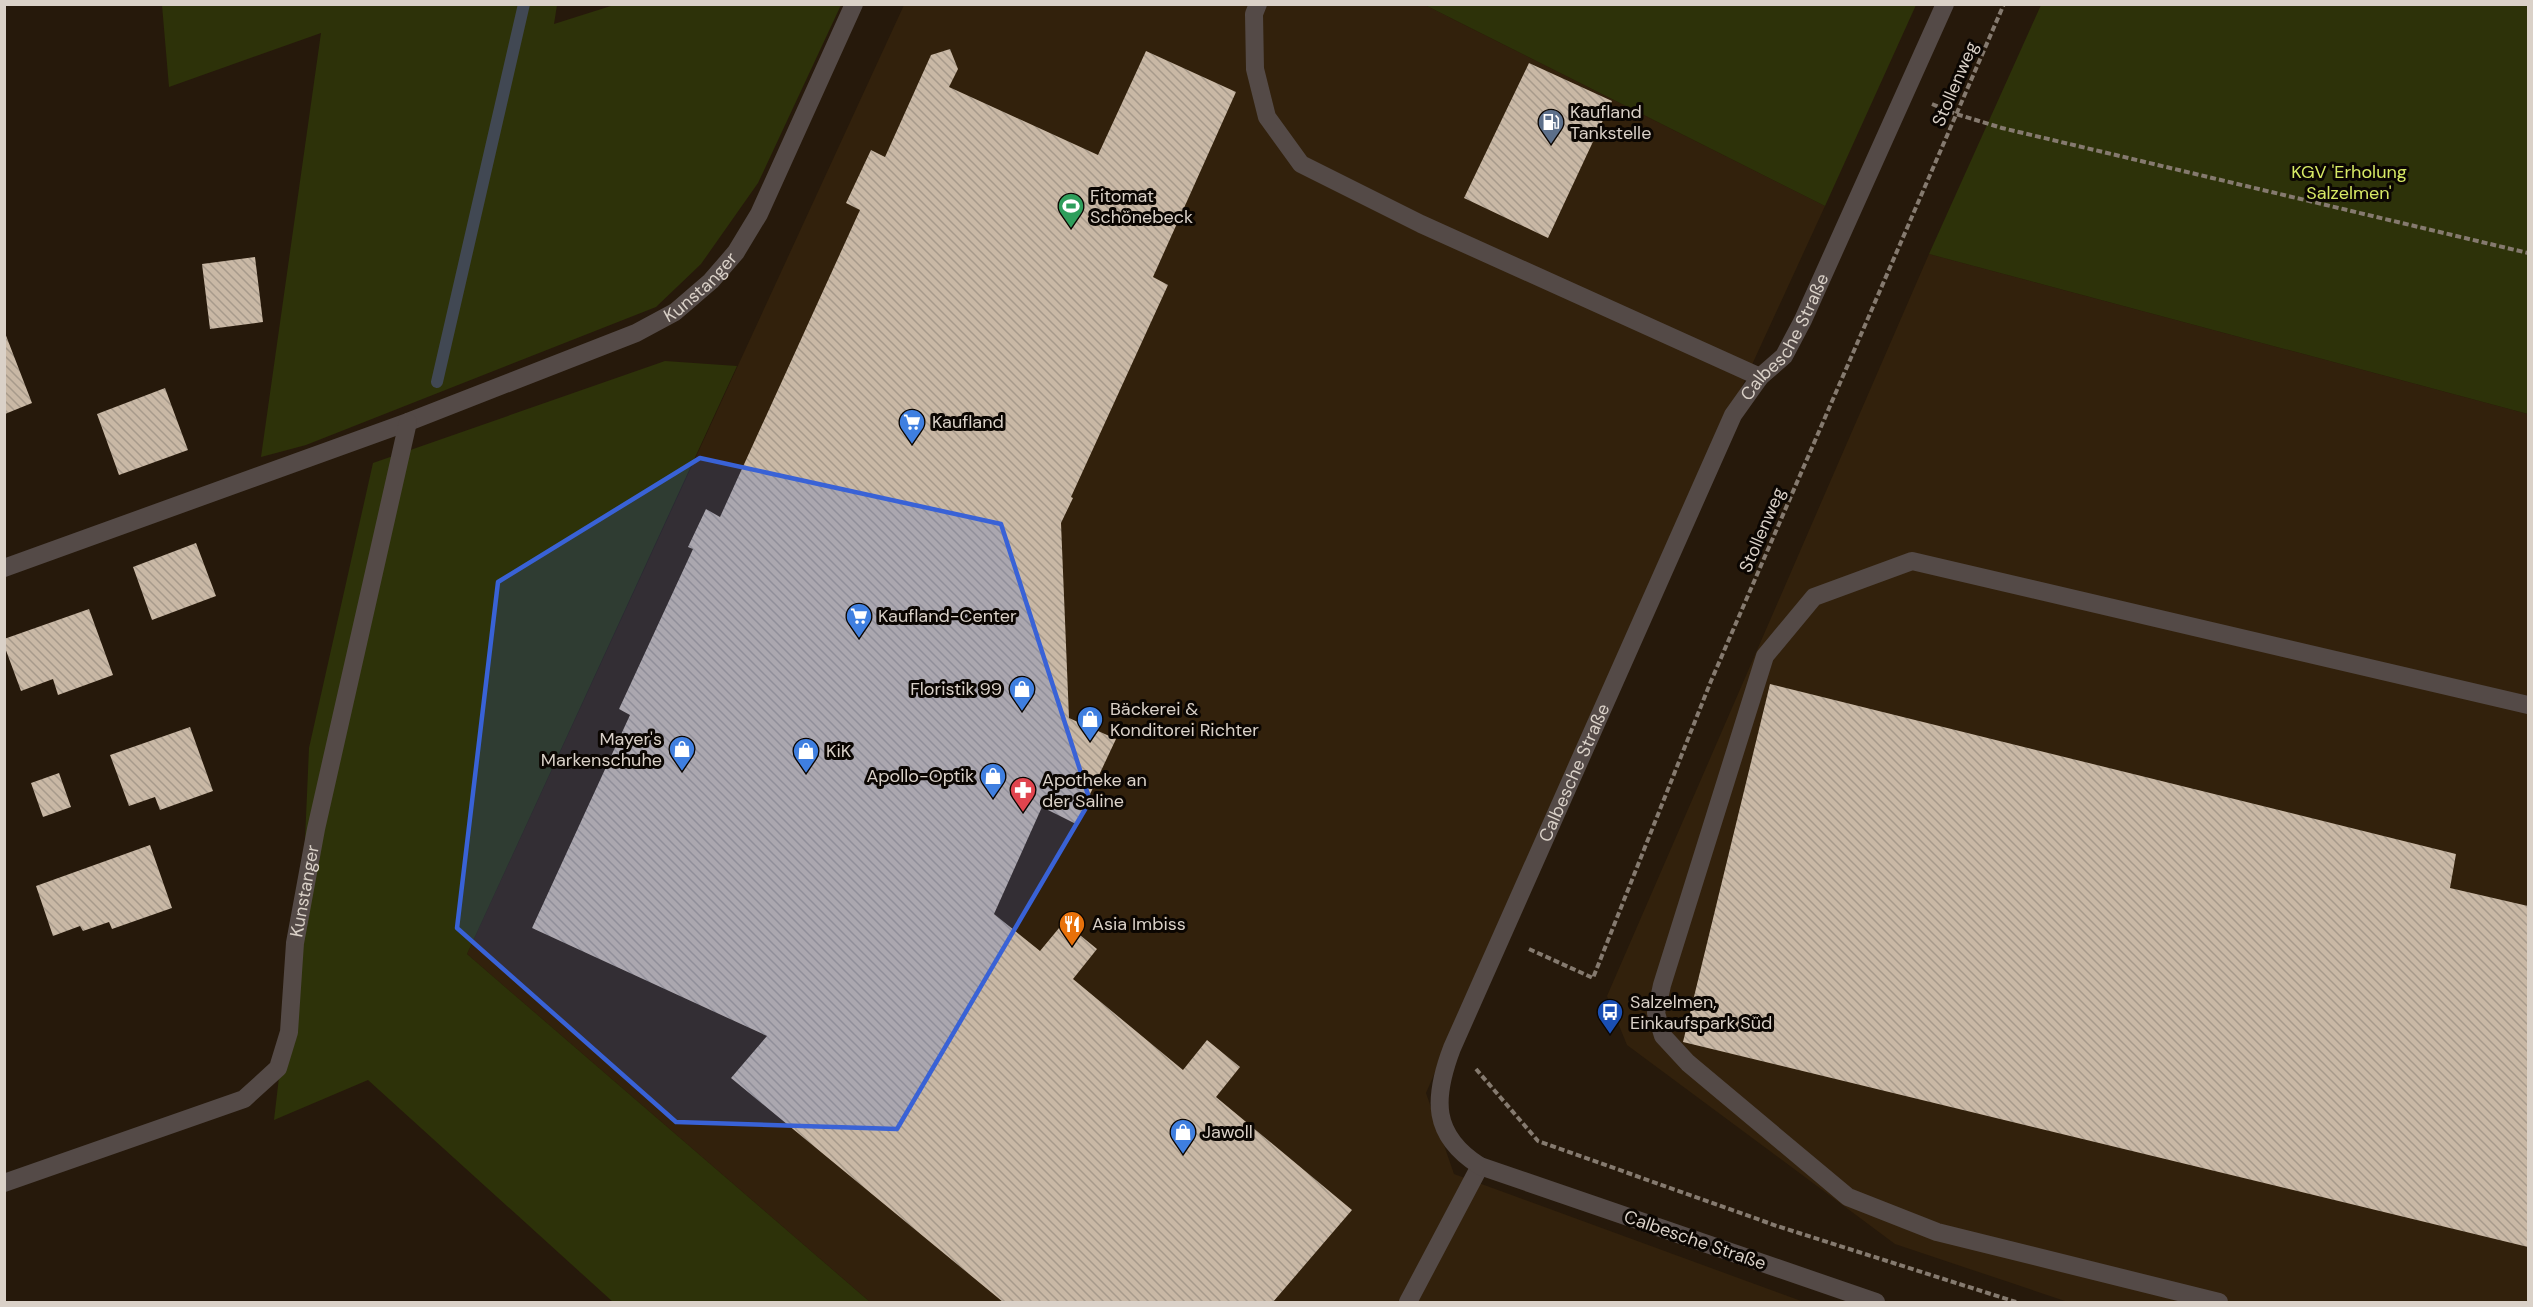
<svg xmlns="http://www.w3.org/2000/svg" width="2533" height="1307" font-family="'DM Sans',sans-serif">
  <defs>
    <pattern id="building-back-hatch" width="6" height="6" patternUnits="userSpaceOnUse" patternTransform="scale(1.5)"><rect width="6" height="6" fill="#c9b8a5"/><path d="M-1 5l2 2M0 0l6 6M5-1l2 2" fill="none" stroke="#a79a8b"/></pattern>
  </defs>
  <rect width="100%" height="100%" fill="#26190b"/>
  <path fill="#32210c" d="M904 5H1425L1825 206 1607 680 1426 1093 1454 1174 1804 1302H870L467 954Z
    M1929 254 2528 414V1302H2068L1895 1244 1627 1045 1607 996Z"/>
  <path fill="#2d3209" d="M162 5H557L554 24 614 5H841L758 183 701 264 656 307 306 445 261 457 321 33 169 87Z
    M1425 5H1916L1825 206Z
    M2041 5H2528V414L1929 254Z
    M665 361 737 366 467 954 870 1302H613L368 1080 274 1120 304 863 309 748 373 463Z"/>
  <g fill="none" stroke-linecap="round" stroke-linejoin="round">
    <path stroke="#414853" stroke-width="12" d="M437 382 524 4"/>
  </g>
  <path fill="url(#building-back-hatch)" d="M950 49 958 69 949 87 1098 155 1146 51 1236 92 1153 277 1168 285 1071 497 1073 498 1061 523 1069 718 1116 739 1076 824 1042 807 994 914 1040 951 1064 922 1097 949 1073 979 1183 1070 1207 1040 1240 1067 1216 1097 1352 1210 1273 1302H1003L731 1078 767 1036 532 928 630 715 619 709 693 549 688 547 706 509 720 517 860 210 846 203 871 150 885 157 931 55Z
    M1529 63 1612 101 1548 238 1464 198Z
    M255 257 263 322 210 329 202 264Z
    M5 333 32 403 5 414Z
    M165 388 188 450 119 475 97 414Z
    M196 543 216 596 152 620 133 567Z
    M89 609 113 675 58 695 53 679 21 691 4 645V639Z
    M1770 684 2456 854 2450 888 2528 906V1247L1683 1042Z
    M190 727 213 791 160 810 155 797 129 806 110 755Z
    M59 773 71 807 43 817 31 783Z
    M150 845 172 908 112 929 109 922 83 931 80 926 53 936 36 886Z"/>
  <g fill="none" stroke-linecap="round" stroke-linejoin="round">
    <path stroke="#857a6f" stroke-width="4" stroke-dasharray="6 3" stroke-linecap="butt" d="M1932 104 1956 114 2002 128 2528 253
      M1529 949 1593 978 1711 681 2004 4
      M1476 1069 1538 1141 1777 1226 2016 1302"/>
    <path stroke="#544a47" stroke-width="18" d="M1258 4 1254 14 1255 69 1267 117 1301 164 1421 224 1760 377
      M1408 1302 1480 1166
      M2219 1302 1937 1232 1848 1197 1688 1063 1663 1036 1656 1013 1662 985 1765 656 1814 597 1912 561 2528 705"/>
    <g stroke="#544a47" stroke-width="18">
      <path id="s1" d="M4 568 408 422 636 333 675 312 711 281 736 252 759 214 854 4"/>
      <path id="s2" d="M4 1183 244 1099 278 1068 289 1032 295 943 316 829 408 422"/>
      <path id="s3" d="M1876 1302 1480 1166C1431 1135 1433 1098 1452 1048L1733 415 1760 377 1784 356 1803 320 1945 4"/>
    </g>
  </g>
  <path fill="#3962d6" fill-opacity="0.2" stroke="#3962d6" stroke-width="4.5" stroke-linejoin="round" d="M700 458 1001 524 1090 801 897 1129 676 1122 457 928 498 582Z"/>
  <defs>
    <g id="fuel-pin" transform="scale(1.35)"><path d="M0 17L-7.5 6A9.5 9.5 0 1 1 7.5 6Z" fill="#5c6f8a" stroke="#0b0602"/><path d="M-5.5-6h7V0h2V4h1.3V-2.5L3-4.5l.8-.8L6-3V5H2.5V1h-1V6h-7ZM-4.2-4.7v3.2H.2V-4.7Z" fill="#fff"/></g>
    <g id="stadium-pin" transform="scale(1.35)"><path d="M0 17L-7.5 6A9.5 9.5 0 1 1 7.5 6Z" fill="#2e9e5b" stroke="#0b0602"/><path d="M0-5a6.5 5 0 1 0 0 10a6.5 5 0 1 0 0-10ZM-3.5-1.8h7v3.6h-7Z" fill="#fff"/></g>
    <g id="supermarket-pin" transform="scale(1.35)"><path d="M0 17L-7.5 6A9.5 9.5 0 1 1 7.5 6Z" fill="#3f7fe0" stroke="#0b0602"/><path d="M-6-5.5h2.5l.6 2H6L4.5 2H-2.5L-4.4-4H-6ZM-1.5 3.2a1.3 1.3 0 1 0 .1 0ZM3 3.2a1.3 1.3 0 1 0 .1 0Z" fill="#fff"/></g>
    <g id="shop-pin" transform="scale(1.35)"><path d="M0 17L-7.5 6A9.5 9.5 0 1 1 7.5 6Z" fill="#3f7fe0" stroke="#0b0602"/><path d="M-5-2.5h2.3a2.7 3.5 0 0 1 5.4 0H5L5.5 6h-11ZM-1.5-2.5h3a1.5 2.3 0 0 0-3 0Z" fill="#fff"/></g>
    <g id="pharmacy-pin" transform="scale(1.35)"><path d="M0 17L-7.5 6A9.5 9.5 0 1 1 7.5 6Z" fill="#e0444e" stroke="#0b0602"/><path d="M-2-6h4v4h4v4h-4v4h-4v-4h-4v-4h4Z" fill="#fff"/></g>
    <g id="restaurant-pin" transform="scale(1.35)"><path d="M0 17L-7.5 6A9.5 9.5 0 1 1 7.5 6Z" fill="#e8710a" stroke="#0b0602"/><path d="M-5-6h1v4h1v-4h1v4h1v-4h1v5L-1.5 .5V6h-2V.5L-5-1ZM5-6V6H3V1.5H1.5Q1.5-4 5-6Z" fill="#fff"/></g>
    <g id="bus-pin" transform="scale(1.35)"><path d="M0 17L-7.5 6A9.5 9.5 0 1 1 7.5 6Z" fill="#1a4fb4" stroke="#0b0602"/><path d="M-5-6H5V4H4V6H2V4H-2V6H-4V4H-5ZM-3.5-4V0h7V-4ZM-3.5 1.2v1.5H-2V1.2ZM2 1.2v1.5H3.5V1.2Z" fill="#fff"/></g>
  </defs>
  <g fill-rule="evenodd">
    <use href="#fuel-pin" x="1551" y="122"/>
    <use href="#stadium-pin" x="1071" y="206"/>
    <use href="#supermarket-pin" x="912" y="422"/>
    <use href="#supermarket-pin" x="859" y="616"/>
    <use href="#shop-pin" x="1022" y="689"/>
    <use href="#shop-pin" x="1090" y="719"/>
    <use href="#shop-pin" x="682" y="749"/>
    <use href="#shop-pin" x="806" y="751"/>
    <use href="#shop-pin" x="993" y="776"/>
    <use href="#pharmacy-pin" x="1023" y="790"/>
    <use href="#restaurant-pin" x="1072" y="924"/>
    <use href="#bus-pin" x="1610" y="1012"/>
    <use href="#shop-pin" x="1183" y="1132"/>
  </g>
  <g text-anchor="middle" stroke-width="6" stroke-linejoin="round" paint-order="stroke">
    <g font-size="18" fill="#dad1c8" stroke="#0b0602">
      <text transform="translate(1955 84) rotate(-67)" y="6">Stollenweg</text>
      <text dy="6" stroke="none"><textPath href="#s1" startOffset="754">Kunstanger</textPath></text>
      <text dy="6" stroke="none"><textPath href="#s3" startOffset="1341">Calbesche Straße</textPath></text>
      <text transform="translate(1762 530) rotate(-67)" y="6">Stollenweg</text>
      <text dy="6" stroke="none"><textPath href="#s3" startOffset="855">Calbesche Straße</textPath></text>
      <text dy="6" stroke="none"><textPath href="#s2" startOffset="480">Kunstanger</textPath></text>
      <text transform="translate(1695 1240) rotate(19)" y="6">Calbesche Straße</text>
    </g>
    <g font-size="18" fill="#dad1c8" stroke="#0b0602" text-anchor="start">
      <text x="1570" y="118">Kaufland<tspan x="1570" dy="21">Tankstelle</tspan></text>
      <text x="1090" y="202">Fitomat<tspan x="1090" dy="21">Schönebeck</tspan></text>
      <text x="932" y="428">Kaufland</text>
      <text x="878" y="622">Kaufland-Center</text>
      <text x="1002" y="695" text-anchor="end">Floristik 99</text>
      <text x="1110" y="715">Bäckerei &amp;<tspan x="1110" dy="21">Konditorei Richter</tspan></text>
      <text x="662" y="745" text-anchor="end">Mayer's<tspan x="662" dy="21">Markenschuhe</tspan></text>
      <text x="826" y="757">KiK</text>
      <text x="974" y="782" text-anchor="end">Apollo-Optik</text>
      <text x="1042" y="786">Apotheke an<tspan x="1042" dy="21">der Saline</tspan></text>
      <text x="1092" y="930">Asia Imbiss</text>
      <text x="1630" y="1008">Salzelmen,<tspan x="1630" dy="21">Einkaufspark Süd</tspan></text>
      <text x="1202" y="1138">Jawoll</text>
    </g>
    <g font-size="18" fill="#d7e965" stroke="#0b0602">
      <text x="2349" y="178">KGV 'Erholung<tspan x="2349" dy="21">Salzelmen'</tspan></text>
    </g>
  </g>
  <rect width="2533" height="1307" fill="none" stroke="#dad1c8" stroke-width="12"/>
</svg>
